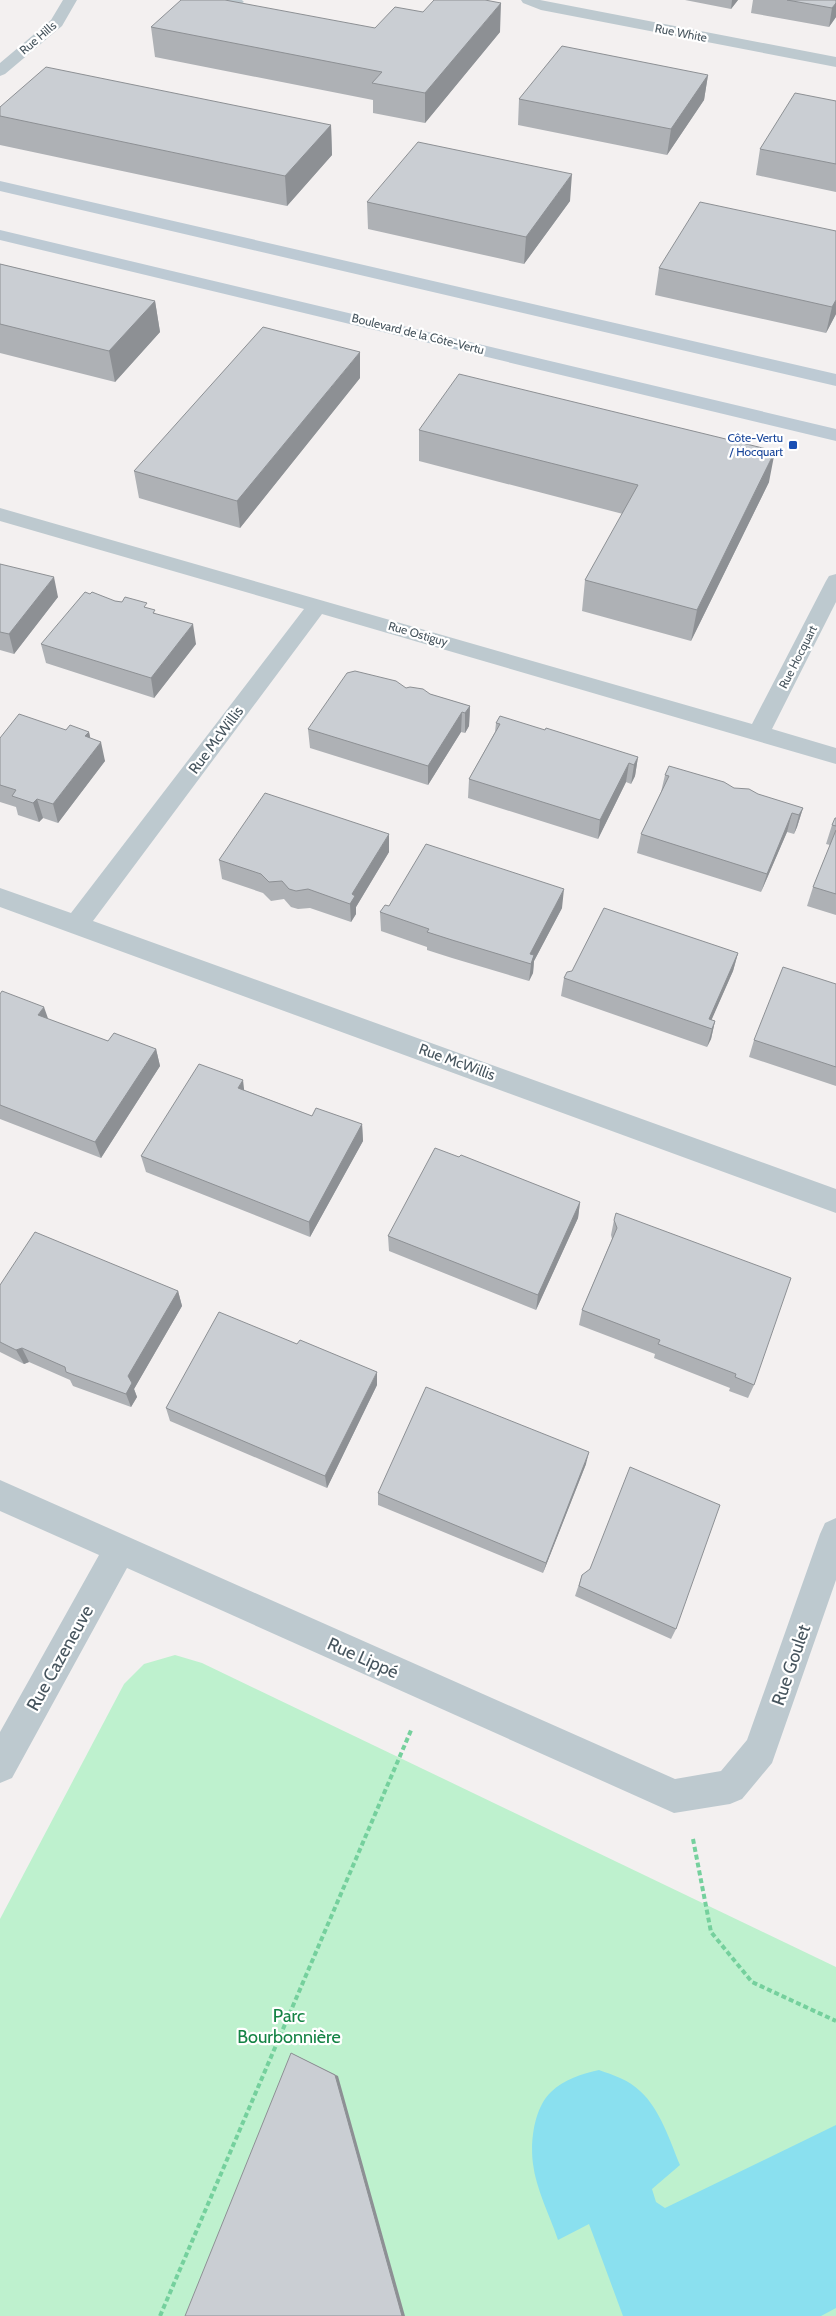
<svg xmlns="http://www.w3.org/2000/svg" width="836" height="2316" font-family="Cabin,sans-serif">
  <rect width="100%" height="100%" fill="#f3f0f0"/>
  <path fill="#bef1ce" d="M175 1655 202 1663 836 1967V2316H0V1919L124 1684 144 1664Z"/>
  <path fill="#8ae0ef" d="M599 2070C613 2075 629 2080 640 2091 660 2109 670 2141 680 2165L652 2189 656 2202 665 2208 836 2125V2308L821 2316H623L589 2224 558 2240C550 2216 536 2189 533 2164 530 2142 534 2108 551 2092 564 2079 582 2074 599 2070Z"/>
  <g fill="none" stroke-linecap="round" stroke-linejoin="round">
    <path stroke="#75d09d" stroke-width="4" stroke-dasharray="5 3" stroke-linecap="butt" d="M693 1839 711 1932 752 1982 836 2021
      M160 2316 412 1728"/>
    <path fill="#bdc9cf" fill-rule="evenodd" d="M222 0H242L244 2 237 6 224 3Z"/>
    <path fill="#bdc9cf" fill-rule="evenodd" d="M63 0H77L62 26 5 74 0 76V63L51 20Z
      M521 0H540L836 57V67L541 10 523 3Z
      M0 508 752 724 826 581 829 576 836 574V602L772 729 836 748V764L322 614 93 921 836 1189V1213L0 907V888L71 913 304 609 0 521Z
      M0 1480 675 1779 721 1771 747 1740 820 1534 825 1523 836 1518V1580L772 1763 742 1799 730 1804 674 1813 127 1568 12 1778 0 1783V1732L99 1555 0 1511Z"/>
    <path fill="#bdcad4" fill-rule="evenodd" d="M0 181 836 374V386L0 191Z
      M0 230 836 429V441L0 240Z"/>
  </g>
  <path fill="#aeb1b5" d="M685 0H738L731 9Z
    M753 0H836V17L829 27 751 13Z
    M151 27 375 28 500 32 425 123 373 113V100L155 57Z
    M708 75 704 100 667 155 518 125 519 99Z
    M836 101V192L756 175 760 149Z
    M0 107 331 125 332 155 287 206 0 145Z
    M570 201 524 264 368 229 367 202Z
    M836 231V314L826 333 655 295 659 268Z
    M0 264 155 301 160 332 115 382 0 353Z
    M360 378 240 528 139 498 134 471Z
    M419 430 769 482 691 641 582 611 585 580 623 514 419 461Z
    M0 564 58 597 14 654 0 650Z
    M115 601 148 608 196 644 154 698 46 663 41 644Z
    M406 688 430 694 470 706 469 726 465 733 461 732 428 785 310 748 308 729Z
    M496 723 638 757 635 776 631 784 626 782 598 839 468 798 469 779 495 732Z
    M66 730 89 732 90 738 105 761 58 823 43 818 39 822 18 815 16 807 0 802V738Z
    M665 775 734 788 803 808 797 827 794 834 787 832 761 892 637 853 641 834 661 792Z
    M836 818V915L807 906 813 887 830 845 826 844 832 825Z
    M389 852 356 907V914L351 922 310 908 298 909 291 907 284 899 271 901 263 893 222 879 219 860Z
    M389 906 562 908 534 961 533 973 529 981 452 958 427 950V947L381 931 380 912Z
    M738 953 733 971 711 1020 715 1021 711 1039 707 1047 561 996 564 978Z
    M836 984V1086L749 1057 754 1040Z
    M0 994 48 1019 108 1041 156 1049 160 1066 101 1158 0 1119Z
    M244 1090 312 1116 362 1124 363 1141 310 1237 146 1172 141 1156Z
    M580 1202 578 1218 536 1310 389 1251 388 1236Z
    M614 1220 754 1385 748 1398 729 1391 730 1388 654 1358 655 1354 579 1325 582 1310 612 1239 611 1235Z
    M0 1285 178 1291 182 1306 134 1389 137 1397 131 1407 73 1386 70 1380 29 1362 24 1364 0 1352Z
    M377 1385 327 1488 170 1421 166 1408Z
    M586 1464 543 1573 378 1505V1493Z
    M582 1575 676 1629 671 1639 575 1596Z"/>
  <path fill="#8d9094" d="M732 0H738L731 9Z
    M501 3 500 32 425 123V93Z
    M836 3V17L829 27 832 8Z
    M708 75 704 100 667 155 671 129Z
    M331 125 332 155 287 206 285 176Z
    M572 174 570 201 524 264 526 237Z
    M836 300V314L826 333 832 307Z
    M155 301 160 332 115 382 109 351Z
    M360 352V378L240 528 237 501Z
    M775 451 769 482 691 641 697 610Z
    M54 577 58 597 14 654 9 634Z
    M193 624 196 644 154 698 151 678Z
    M470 706 469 726 465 733V713Z
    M462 712 461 732 428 785V766Z
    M89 732 93 751 85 736Z
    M101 742 105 761 58 823 53 804Z
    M638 757 635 776 631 784 634 765Z
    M629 763 626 782 598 839 600 820Z
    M37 799 43 818 39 822 33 803Z
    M803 808 797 827 794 834 799 815Z
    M792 813 787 832 761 892 767 874Z
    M389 834V852L356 907V914L351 922 350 904 352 894Z
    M564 889 562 908 534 961 533 973 529 981 531 964 530 954Z
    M738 953 733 971 708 1028 709 1019Z
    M44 1007 50 1024 38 1015Z
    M715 1021 711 1039 707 1047 712 1029Z
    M156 1049 160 1066 101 1158 95 1142Z
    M243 1080 245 1097 238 1088Z
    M362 1124 363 1141 310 1237 309 1222Z
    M580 1202 578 1218 536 1310 538 1295Z
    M178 1291 182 1306 134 1389 137 1397 131 1407 126 1394 128 1376Z
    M22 1348 29 1362 24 1364 16 1350Z
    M377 1372V1385L327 1488 325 1476Z
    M589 1452 586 1464 543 1573 546 1563Z
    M291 2053 338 2076 405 2316H402Z"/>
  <path fill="#caced3" stroke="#8d9094" d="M181 0H225L375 28 395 7 423 12 434 0H485L501 3 425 93 372 83 382 72 151 27Z
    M787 0H836V3L832 8Z
    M562 46 708 75 671 129 519 99Z
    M46 67 331 125 285 176 0 116V107Z
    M795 93 836 101V164L760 149Z
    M418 142 572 174 526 237 367 202Z
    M700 202 836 231V300L832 307 659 268Z
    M0 264 155 301 109 351 0 324Z
    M263 327 360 352 237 501 134 471Z
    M459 374 775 451 697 610 585 580 638 485 419 430Z
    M0 564 54 577 9 634 0 632Z
    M85 592 90 594 92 592 115 601 122 602 125 597 147 603 144 607 155 610 153 613 193 624 151 678 41 644Z
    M355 671 396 681 406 688 410 687 423 689 430 694 470 706 465 713 462 712 428 766 308 729 347 673Z
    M19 714 66 730 70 725 89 732 85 736 101 742 53 804 37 799 33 803 12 796 16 790 0 785V738Z
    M500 716 545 730 546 728 638 757 634 765 629 763 600 820 469 779 500 724 496 723Z
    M669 766 724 782 734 788 749 789 758 794 803 808 799 815 792 813 767 874 641 834 669 776 665 775Z
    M265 793 389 834 352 894 355 896 350 904 308 889 296 891 289 889 282 881 269 882 261 874 219 860Z
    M835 818H836V826L832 825Z
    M836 830V894L813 887Z
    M426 844 564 889 530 954 534 955 531 964 452 940 427 932 429 929 380 912 385 905 389 906Z
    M604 908 738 953 709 1019 715 1021 712 1029 564 978 567 972 572 971Z
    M783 967 836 984V1067L754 1040Z
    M2 991 44 1007 38 1015 108 1041 114 1033 156 1049 95 1142 0 1105V994Z
    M199 1064 243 1080 238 1088 312 1116 316 1108 362 1124 309 1222 141 1156Z
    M435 1148 459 1157 461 1155 580 1202 538 1295 388 1236Z
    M616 1213 791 1278 754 1385 735 1377 736 1374 658 1344 660 1340 582 1310 617 1228 614 1220Z
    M35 1232 178 1291 128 1376 132 1383 126 1394 66 1372 65 1367 22 1348 16 1350 0 1342V1285Z
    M219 1312 297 1344 300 1340 377 1372 325 1476 166 1408Z
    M426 1387 589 1452 546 1563 378 1493Z
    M630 1467 720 1505 676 1629 579 1586 582 1575 590 1569Z
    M291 2053 335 2075 402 2316H185Z"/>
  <rect fill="#1a4fb4" stroke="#fff" stroke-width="2" x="788" y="440" width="10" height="10" rx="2.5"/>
  <g text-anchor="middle" stroke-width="4.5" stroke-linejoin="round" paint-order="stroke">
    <g font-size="12" fill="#47555e" stroke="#fff">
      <text transform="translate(681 33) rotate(11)" y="4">Rue White</text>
      <text transform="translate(38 38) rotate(-41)" y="4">Rue Hills</text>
      <text transform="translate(418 334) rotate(14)" y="4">Boulevard de la Côte-Vertu</text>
      <text transform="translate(418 634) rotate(16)" y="4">Rue Ostiguy</text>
      <text transform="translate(798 657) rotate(-63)" y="4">Rue Hocquart</text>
    </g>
    <g font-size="12" fill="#164399" stroke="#fff" text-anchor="end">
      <text x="783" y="442">Côte-Vertu<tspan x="783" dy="14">/ Hocquart</tspan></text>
    </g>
    <g font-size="15" fill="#47555e" stroke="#fff">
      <text transform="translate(216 740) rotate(-53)" y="5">Rue McWillis</text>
      <text transform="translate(457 1062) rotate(20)" y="5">Rue McWillis</text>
    </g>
    <g font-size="18" fill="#47555e" stroke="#fff">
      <text transform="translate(60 1658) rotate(-61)" y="6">Rue Cazeneuve</text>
      <text transform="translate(363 1658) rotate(24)" y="6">Rue Lippé</text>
      <text transform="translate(791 1665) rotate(-71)" y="6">Rue Goulet</text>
    </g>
    <g font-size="18" fill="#148344" stroke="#fff">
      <text x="289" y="2022">Parc<tspan x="289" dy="21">Bourbonnière</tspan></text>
    </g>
  </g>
</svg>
